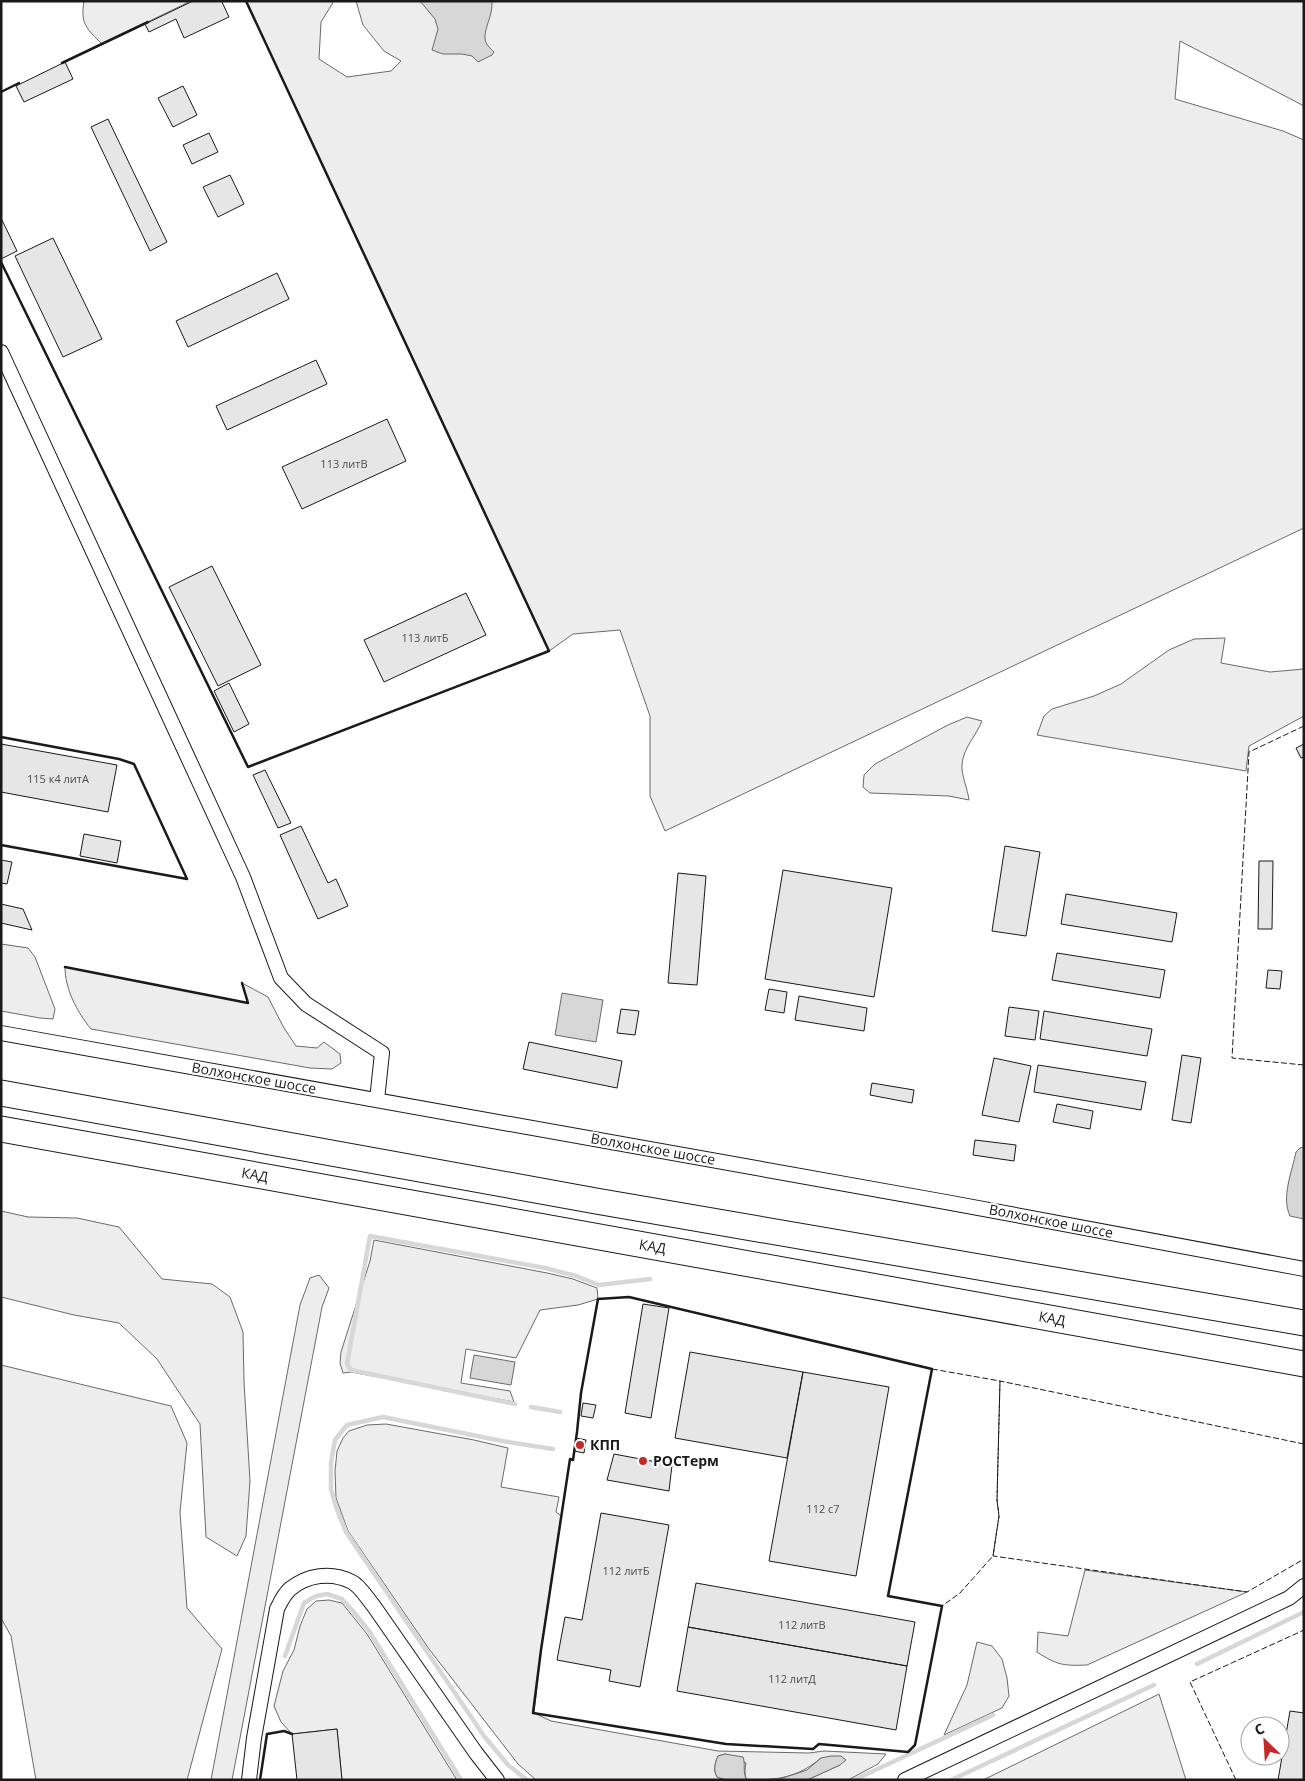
<svg xmlns="http://www.w3.org/2000/svg" width="1305" height="1781" font-family="'Open Sans',sans-serif">
  <rect width="100%" height="100%" fill="#fff"/>
  <path fill="#ededed" stroke="#6a6a6a" d="M84 1H191L102 44C87 29 80 24 84 1Z
    M246 1H334L321 22 319 59 347 77 391 71 401 61 384 51 363 25 356 1H1304V106L1180 41 1175 99 1283 131 1304 140V528L665 831 650 796V716L620 630 573 634 549 651Z
    M1225 638 1221 663 1270 672 1304 669V716L1249 746 1246 771 1037 735 1044 716 1052 709 1094 696 1121 684 1169 650 1194 639Z
    M967 717 982 721C976 736 963 748 962 765 961 774 968 790 969 800L949 796 870 793 863 787 864 775 875 764 948 725Z
    M1 944 28 948 35 957 55 1009 53 1019 40 1018 1 1011Z
    M65 967 248 1003 242 983 268 997 284 1028 296 1046 317 1048 324 1042 340 1054 341 1063 332 1069 310 1068 91 1029C77 1012 65 989 65 967Z
    M1 1211 28 1217 77 1218 119 1227 162 1279 212 1284 230 1297 243 1332 244 1382 250 1481 246 1536 237 1556 206 1537 200 1424 157 1359 119 1323 74 1315 1 1297Z
    M374 1240 547 1273 573 1279 597 1288 598 1299 578 1305 540 1310 516 1358 466 1349 461 1383 510 1391 514 1402 351 1372 343 1373 340 1363 341 1352 370 1261Z
    M319 1275 329 1288 322 1307 232 1780H211L300 1305 310 1278Z
    M1 1365 171 1406 187 1443 180 1512 187 1608 222 1649 187 1780H36L11 1636 1 1618Z
    M386 1424 474 1440 508 1448 501 1487 559 1497 556 1512 561 1516 541 1650 534 1713 551 1721 718 1751 809 1753 824 1751 886 1754 878 1764 848 1780H807L840 1765 821 1758C797 1778 778 1780 747 1780 744 1775 745 1769 746 1763L725 1754 718 1756C715 1763 713 1770 717 1777L726 1780H536L518 1764 429 1649 348 1531 336 1498 335 1471 337 1451 343 1438 349 1431 367 1425Z
    M1085 1570 1247 1592 1087 1665C1063 1666 1057 1665 1037 1652L1038 1632 1068 1636Z
    M329 1600 342 1603 367 1634 457 1780H342L337 1729 292 1734 281 1722 274 1706 283 1671 294 1650 300 1626 307 1609 316 1601Z
    M977 1642 992 1646 1002 1659 1007 1678 1009 1696 1002 1708 944 1735 967 1685Z
    M1159 1694 1186 1780H983Z"/>
  <path fill="#d7d7d7" stroke="#6a6a6a" d="M420 1H492C493 16 484 28 485 38 485 44 490 48 494 52L492 55 478 62 472 56 462 54H443L432 50 438 29 435 19Z
    M562 993 603 1000 596 1042 555 1035Z
    M1304 1147V1219L1290 1216C1281 1197 1292 1172 1296 1152L1300 1148Z
    M474 1355 515 1362 511 1385 470 1378Z
    M725 1754 743 1757C746 1765 742 1773 747 1780H726L717 1777C713 1770 715 1763 718 1756Z
    M831 1756H841L846 1760 840 1765 807 1780H777L807 1770 821 1758Z"/>
  <g fill="none" stroke-linecap="round" stroke-linejoin="round">
    <path stroke="#d7d7d7" stroke-width="4.5" d="M515 1404 351 1370 347 1364 370 1236 545 1268 576 1276 599 1285 650 1279
      M531 1407 560 1412
      M285 1656 304 1603 316 1596 327 1594 342 1599 352 1610 369 1631 461 1780
      M1197 1664 1304 1612
      M527 1780 508 1765 484 1736 346 1532 336 1507 331 1489V1463L335 1440 347 1425 383 1417 502 1441 553 1449
      M854 1780 993 1715
      M951 1780 1154 1685"/>
  </g>
  <path fill="#e6e6e6" stroke="#1a1a1a" d="M193 1H224L222 2 229 17 184 38 176 19 149 32 145 24Z
    M65 62 73 79 24 102 16 86Z
    M183 86 197 115 173 127 158 98Z
    M108 119 167 242 150 251 91 127Z
    M209 133 218 152 192 164 183 145Z
    M230 175 244 204 218 217 203 187Z
    M1 218 17 251 1 259Z
    M53 238 102 339 63 357 15 256Z
    M277 273 289 299 188 347 176 321Z
    M316 360 327 384 227 430 216 406Z
    M387 419 406 461 302 509 282 467Z
    M212 566 261 665 218 686 169 587Z
    M466 593 486 635 384 682 364 640Z
    M229 683 249 724 234 732 214 691Z
    M1 744 117 765 108 812 1 792Z
    M1304 744V757L1301 758 1296 748Z
    M265 770 291 823 278 828 253 775Z
    M301 826 328 883 336 879 348 906 318 919 280 835Z
    M84 834 121 841 117 863 80 856Z
    M1005 846 1040 852 1026 936 992 931Z
    M1 860 12 862 7 884 1 883Z
    M1259 861H1273L1272 929H1258Z
    M783 870 892 888 874 997 765 979Z
    M678 873 706 876 697 985 668 983Z
    M1066 894 1177 913 1172 942 1061 924Z
    M1 904 23 909 32 930 1 923Z
    M1057 953 1165 970 1160 998 1052 980Z
    M1268 970 1282 971 1280 989 1266 988Z
    M769 989 787 992 784 1013 765 1010Z
    M799 996 867 1008 864 1031 795 1020Z
    M1009 1007 1039 1011 1035 1040 1005 1036Z
    M621 1009 639 1011 635 1035 617 1033Z
    M1044 1011 1152 1029 1147 1056 1040 1039Z
    M529 1042 622 1061 617 1088 523 1069Z
    M1182 1055 1201 1058 1191 1123 1172 1120Z
    M994 1058 1031 1066 1019 1122 982 1115Z
    M1038 1065 1146 1082 1141 1110 1034 1092Z
    M872 1083 914 1090 912 1103 870 1095Z
    M1057 1104 1093 1111 1090 1129 1053 1122Z
    M975 1140 1016 1145 1014 1161 973 1155Z
    M643 1304 669 1308 651 1418 625 1413Z
    M690 1352 803 1372 787 1458 675 1438Z
    M803 1372 889 1387 856 1576 769 1561Z
    M583 1403 596 1405 593 1418 581 1416Z
    M576 1438 586 1440 584 1453 574 1451Z
    M614 1454 672 1465 669 1491 607 1480Z
    M601 1513 669 1525 640 1687 609 1681 611 1670 557 1660 565 1617 582 1620Z
    M696 1583 915 1622 907 1666 688 1627Z
    M688 1627 907 1666 896 1730 677 1691Z
    M1290 1711 1304 1713V1780H1278Z
    M337 1729 342 1780H297L292 1734Z"/>
  <g fill="none" stroke-linecap="round" stroke-linejoin="round">
    <g stroke="#1a1a1a" stroke-width="16">
      <path id="street" d="M1 352 243 877 281 978 306 1004 382 1053 377 1100
        M1 1033 946 1202 1304 1269
        M249 1780 254 1738 277 1609C280 1603 284 1594 290 1589 307 1575 331 1571 352 1582 360 1586 367 1598 373 1605L476 1753 497 1780
        M905 1780 1289 1598 1304 1586"/>
    </g>
    <g stroke="#1a1a1a" stroke-width="27">
      <g id="highway">
        <path d="M1 1093 596 1201 1304 1323"/>
        <path id="s1" d="M1 1129 1304 1364"/>
      </g>
    </g>
    <use href="#street" stroke="#fff" stroke-width="14"/>
    <use href="#highway" stroke="#fff" stroke-width="25"/>
    <path stroke="#1a1a1a" stroke-width="1" stroke-dasharray="6 2.5" stroke-linecap="butt" d="M1304 726 1249 752 1232 1058 1304 1065
      M932 1369 1000 1381 997 1500 999 1516 993 1556 960 1593 942 1606 888 1596Z
      M1304 1444 1000 1381 997 1500 999 1516 993 1556 1247 1592 1304 1559
      M1236 1780 1190 1682 1304 1630"/>
    <path stroke="#1a1a1a" stroke-width="2.5" d="M62 63 148 22
      M1 92 19 83
      M1 262 248 767 549 651 246 1
      M1 737 119 759 134 764 187 879 1 845
      M65 967 248 1003 242 983
      M629 1297 932 1369 888 1596 942 1606 915 1745 908 1752 819 1744 813 1749 726 1744 533 1713 541 1650 570 1459 573 1460 577 1432 581 1393 598 1299Z
      M260 1780 267 1734 284 1731 292 1734"/>
  </g>
  <g fill="#c62828" stroke="#fff" stroke-width="2">
    <circle cx="580" cy="1445" r="5"/>
    <circle cx="643" cy="1461" r="5"/>
  </g>
  <g text-anchor="middle" stroke-width="4" stroke-linejoin="round" paint-order="stroke">
    <g font-size="11" fill="#4d4d4d">
      <text x="344" y="468">113 литВ</text>
      <text x="425" y="642">113 литБ</text>
      <text x="58" y="783">115 к4 литА</text>
      <text x="823" y="1513">112 с7</text>
      <text x="626" y="1575">112 литБ</text>
      <text x="802" y="1629">112 литВ</text>
      <text x="792" y="1683">112 литД</text>
    </g>
    <g font-size="14" fill="#1a1a1a" stroke="#fff">
      <text transform="translate(254 1078) rotate(10)" y="5">Волхонское шоссе</text>
      <text transform="translate(653 1149) rotate(10)" y="5">Волхонское шоссе</text>
      <text dy="5" stroke="none"><textPath href="#s1" startOffset="258">КАД</textPath></text>
      <text transform="translate(1051 1221) rotate(11)" y="5">Волхонское шоссе</text>
      <text dy="5" stroke="none"><textPath href="#s1" startOffset="662">КАД</textPath></text>
      <text dy="5" stroke="none"><textPath href="#s1" startOffset="1068">КАД</textPath></text>
    </g>
    <g font-size="14" font-weight="bold" fill="#1a1a1a" stroke="#fff" text-anchor="start">
      <text x="590" y="1450">КПП</text>
      <text x="653" y="1466">РОСТерм</text>
    </g>
  </g>
  <rect width="1305" height="1781" fill="none" stroke="#1a1a1a" stroke-width="5"/>
  <g transform="translate(1265 1741) rotate(335)"><circle r="24" fill="#ffffff" stroke="#a3a3a3"/>
  <path d="M0-4L9 19L0 12L-9 19Z" fill="#c62828"/>
  <text y="-8" font-size="14" font-weight="bold" text-anchor="middle" fill="#1a1a1a">С</text>
  </g>
</svg>
